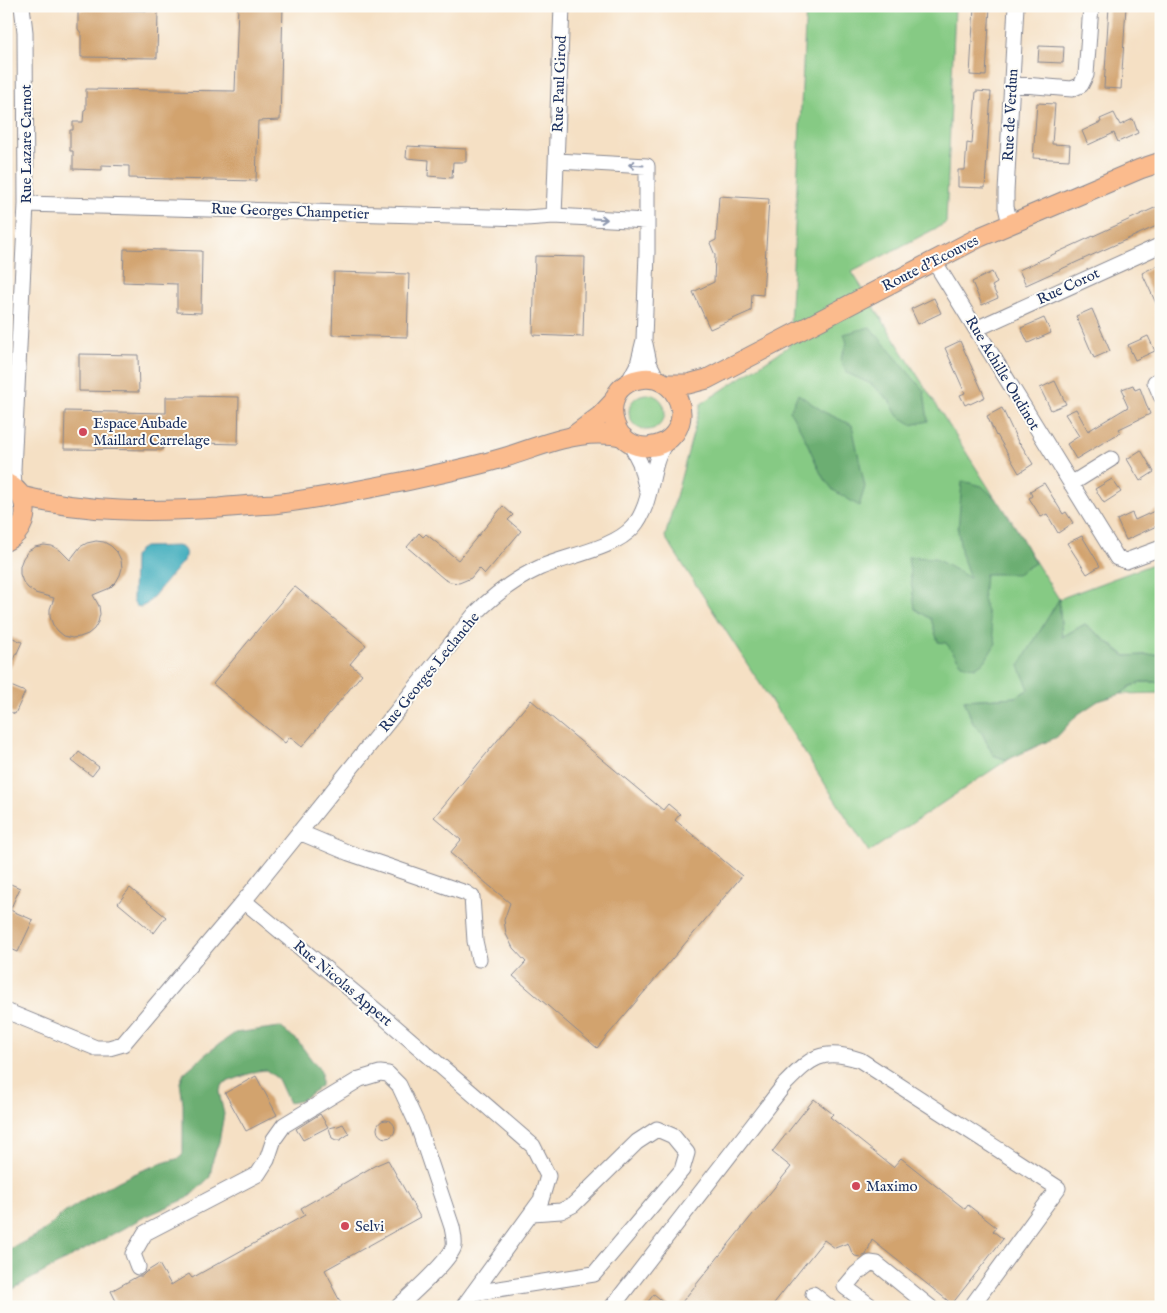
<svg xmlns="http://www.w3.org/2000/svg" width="1167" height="1313" font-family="'IM FELL English',serif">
  <rect width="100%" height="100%" fill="#fdfcf7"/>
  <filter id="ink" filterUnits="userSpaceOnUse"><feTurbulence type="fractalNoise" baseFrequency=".02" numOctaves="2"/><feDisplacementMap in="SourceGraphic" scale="10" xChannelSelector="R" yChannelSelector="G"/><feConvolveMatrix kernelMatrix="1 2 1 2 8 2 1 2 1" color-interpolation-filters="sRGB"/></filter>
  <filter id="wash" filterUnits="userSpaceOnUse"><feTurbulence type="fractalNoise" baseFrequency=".0096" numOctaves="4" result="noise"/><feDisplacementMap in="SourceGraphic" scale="20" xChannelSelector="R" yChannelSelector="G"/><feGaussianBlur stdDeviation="1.12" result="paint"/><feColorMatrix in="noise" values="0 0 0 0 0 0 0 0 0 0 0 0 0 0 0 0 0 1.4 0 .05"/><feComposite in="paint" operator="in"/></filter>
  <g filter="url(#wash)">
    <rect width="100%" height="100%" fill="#f5e0c4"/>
    <path fill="#86ca84" stroke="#507c71" d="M806 6H955L946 223 852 272 1059 599 1161 561V654L1126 656 1085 624 1062 637 1059 601 1029 689 1016 697 964 700 973 723 982 733 993 755 1007 760 869 852 665 537 701 404 789 346Z
      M629 412a18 18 0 1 1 36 0a18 18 0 1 1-36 0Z
      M1144 682H1161V693L1121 694 1131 686Z"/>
    <path fill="#6cae72" stroke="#446e68" d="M870 327 924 391 928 421 912 425 897 415 889 400 871 384 847 373 840 360 847 343 844 334Z
      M798 394 824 412 852 425 865 487 859 506 833 490 821 474 803 434 790 411Z
      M962 481 982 486 1000 503 1018 531 1035 563 1017 574H985L983 598 996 643 985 661 975 668 962 664 946 643 938 642 931 619 915 609 908 557 934 558 970 578 962 556 958 531Z
      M1059 599 1062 637 1085 624 1125 656 1161 654V682H1144L1131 686 1121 694 1098 701 1077 715 1057 737 1007 760 993 755 982 733 973 723 964 700 1016 697 1029 689 1019 666Z
      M280 1027 297 1040 314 1063 321 1071V1086L300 1101 289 1103 278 1079 266 1070 257 1071 224 1083 219 1092 224 1114 219 1142 213 1159 210 1177 188 1198 142 1218 13 1289 6 1295V1252C19 1243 35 1238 46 1229 51 1225 55 1220 60 1216 96 1191 137 1169 180 1158L183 1153V1104L180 1082 184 1073 207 1053 235 1033Z"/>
    <path fill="#3eacbc" stroke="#2c6e8d" d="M180 546C186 550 187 554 183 561L147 604 141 607 136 606 133 600 134 557 139 550 144 547Z"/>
    <g id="blocks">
      <path fill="#d2a36e" d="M238 6H283L280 120 258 121 256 181 129 178V166L102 165V170L73 169V151H70V130H73V122H83L84 110 86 109V89L235 91Z
        M974 6H990L986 76 970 75Z
        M1109 6H1126L1121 89 1104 88Z
        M82 9 158 11 157 58 81 57V33L78 29V13Z
        M1039 46 1064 47 1063 63 1038 62Z
        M976 91 991 92 985 188 958 187V170H965L967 143 972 144Z
        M1037 103 1055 104 1052 144 1070 145 1069 160 1033 158Z
        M1114 113 1120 125 1133 119 1138 133 1118 142 1114 133 1088 145 1082 131 1101 122 1100 119Z
        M407 146 466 149V162H453L452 178 428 176 429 160 406 158Z
        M719 196 769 199 763 295 752 294 751 311 710 329 693 292 714 282 715 255 710 243 716 240Z
        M1161 205V224L1026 285 1019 270Z
        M124 249 202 251 201 313 177 312V284L123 282Z
        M535 256 585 257 583 337 533 335Z
        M1158 265 1161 272V314L1142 273Z
        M334 272 409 274 407 337 332 335Z
        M992 272 997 283 992 286 998 298 982 305 972 282Z
        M934 298 941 313 918 324 911 309Z
        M1092 309 1110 351 1094 358 1076 316Z
        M1044 318 1051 333 1028 343 1021 328Z
        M1148 336 1155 351 1135 360 1128 345Z
        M960 341 985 397 970 404 969 403 965 405 960 395 965 393 945 348Z
        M79 354 138 355 139 392 79 391Z
        M1055 381 1066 404 1051 410 1040 388Z
        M1133 385 1135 390 1140 388 1150 414 1119 429 1121 432 1076 459 1067 444 1079 436 1065 414 1076 409 1088 431 1128 407 1123 396 1125 395 1122 389Z
        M187 396 239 397 238 444 166 442 162 450 64 449 65 411 166 413V397H186Z
        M1002 408 1019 444 1020 443 1033 464 1019 473 997 435 996 436 987 416Z
        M1141 450 1154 472 1140 481 1127 459Z
        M1112 479 1121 492 1104 503 1095 489Z
        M1044 483 1063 514 1066 512 1073 523 1058 533 1047 514 1041 517 1029 498 1032 496 1030 491Z
        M503 506 513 515 508 520 521 531 485 574 479 568 471 578 464 581 459 583 450 582 444 579 407 547 419 533 423 537 426 534 458 560Z
        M1161 508V524L1126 540 1117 520 1132 513 1135 520Z
        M1082 536 1100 566 1087 574 1067 543Z
        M96 541 104 542 111 546 117 552 121 560 122 568 120 575 116 582 110 588 93 595 99 606 100 614 98 622 94 629 88 634 80 637 72 638 64 636 58 631 53 625 50 617V609L54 598 35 593 28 588 23 582 20 574V566L23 558 28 551 35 547 44 545 52 546 60 550 70 560 80 547 87 543Z
        M294 586 366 645 350 664 362 674 302 747 290 737 285 743 213 684Z
        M6 635 22 642 6 677Z
        M6 684 25 692 15 714 6 710Z
        M531 700 663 810 668 804 680 814 675 820 742 876 597 1048 513 976 526 962 513 948 506 934 504 920 510 903 450 853 461 840 434 817Z
        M79 752 99 767 92 776 72 761Z
        M6 882 20 888 10 910 33 920 18 952 6 947Z
        M130 888 166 917 154 933 118 903Z
        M256 1076 277 1115 246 1131 225 1093Z
        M814 1099 833 1114 830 1117 893 1167 901 1158 965 1209 968 1205 996 1227 993 1231 1003 1239 952 1304 872 1240 866 1255 860 1257 855 1256 852 1253 848 1243 835 1248 824 1240 771 1307H678L791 1167 772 1152Z
        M320 1114 328 1127 303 1140 296 1129Z
        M377 1129a9 9 0 1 1 18 0a9 9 0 1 1-18 0Z
        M343 1124 349 1134 340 1140H336L332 1138 329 1128 338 1126Z
        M388 1160 420 1217 325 1270 333 1285 332 1286 343 1307H305L302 1302 295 1307H119L111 1291 138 1276H142L146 1272 159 1264 171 1285 189 1274 192 1278 305 1215 301 1208 374 1166Z
        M654 1294 670 1307H644Z"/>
    </g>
  </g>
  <g filter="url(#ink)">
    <use href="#blocks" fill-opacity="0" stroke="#888891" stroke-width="1"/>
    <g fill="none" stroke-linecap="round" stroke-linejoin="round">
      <g stroke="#888891" stroke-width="17">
        <path id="minor" d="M1012 84 1072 89 1081 85 1086 75 1091 6
          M557 161 647 166V252L644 340 638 364 628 383
          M26 204 526 218 554 216 647 221
          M554 216 562 6
          M1010 224 1006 207V192L1016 6
          M934 261 1117 558 1126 561 1161 548
          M976 329 1161 245
          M645 344 649 363 657 379
          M1161 379 1155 382 1161 396
          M630 443 640 463 647 490
          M1071 484 1111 459
          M14 487 13 470 26 204 25 32 22 6
          M299 832 349 853 466 893 472 897 475 941 479 959
          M244 901 475 614C494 595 515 579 539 568 566 556 614 549 633 527 648 510 650 484 656 463 658 455 662 449 665 442
          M6 1011 96 1048H109L123 1044 244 901 385 1018 533 1146 548 1176 541 1200 463 1307
          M138 1267 133 1254 145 1233 258 1174 267 1160 274 1139 284 1125 360 1079 380 1073 388 1074 399 1085 418 1126 452 1227C453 1233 455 1240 454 1246 450 1261 410 1295 398 1307
          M473 1293 594 1274 682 1170 687 1153 673 1136 657 1129 637 1142 573 1205 561 1211 532 1213
          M813 1294 829 1307
          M612 1307 784 1085C811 1058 821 1047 860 1060L1058 1188 971 1307
          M872 1307 845 1287 856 1274 870 1263 877 1264 930 1307"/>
      </g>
      <g stroke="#888891" stroke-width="21">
        <path id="major" d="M666 384H688L707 379 980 237 1140 169 1161 162
          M573 436 600 416 614 401
          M6 483C12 486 18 490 21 496 30 513 23 533 6 541
          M21 496C86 513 153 512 219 508 237 506 255 505 273 504 315 499 356 491 396 483 433 475 470 468 506 457 535 448 566 434 598 434 605 434 616 434 623 437 625 439 627 441 629 442 640 449 654 448 665 442 697 422 677 372 640 379 610 384 606 415 622 437"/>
      </g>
      <use href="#minor" stroke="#fff" stroke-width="15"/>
      <use href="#major" stroke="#fbbb8d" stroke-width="19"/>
    </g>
    <defs><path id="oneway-shaft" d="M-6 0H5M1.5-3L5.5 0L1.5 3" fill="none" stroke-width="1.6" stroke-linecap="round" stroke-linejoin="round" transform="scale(1.25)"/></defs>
    <g stroke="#8d97ae">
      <use href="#oneway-shaft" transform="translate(636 165) rotate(-177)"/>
      <use href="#oneway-shaft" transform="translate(600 219) rotate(3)"/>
    </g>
  </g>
  <g fill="#d1495b" stroke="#fdfcf7" stroke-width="2">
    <circle cx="83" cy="432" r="5"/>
    <circle cx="856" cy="1186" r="5"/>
    <circle cx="345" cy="1226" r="5"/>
  </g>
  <g text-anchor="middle" stroke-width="4" stroke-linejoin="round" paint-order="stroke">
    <g font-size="15" fill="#1b2f5e" stroke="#fdfcf7">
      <text transform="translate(559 84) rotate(-88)" y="5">Rue Paul Girod</text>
      <text transform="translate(1010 115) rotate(-87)" y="5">Rue de Verdun</text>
      <text transform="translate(26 144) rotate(-90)" y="5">Rue Lazare Carnot</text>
      <text transform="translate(290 211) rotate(2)" y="5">Rue Georges Champetier</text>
      <text transform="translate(930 263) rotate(-27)" y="5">Route d'Ecouves</text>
      <text transform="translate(1068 286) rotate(-25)" y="5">Rue Corot</text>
      <text transform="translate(1003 373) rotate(59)" y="5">Rue Achille Oudinot</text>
      <text transform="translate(429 672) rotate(-51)" y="5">Rue Georges Leclanche</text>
      <text transform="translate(343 983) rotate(40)" y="5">Rue Nicolas Appert</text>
    </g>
    <g font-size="15" fill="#1b2f5e" stroke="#fdfcf7" text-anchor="start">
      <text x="93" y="428">Espace Aubade<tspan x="93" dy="17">Maillard Carrelage</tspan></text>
      <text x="866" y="1191">Maximo</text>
      <text x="355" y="1231">Selvi</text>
    </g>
  </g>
  <rect width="1167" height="1313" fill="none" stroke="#fdfcf7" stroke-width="25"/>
</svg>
